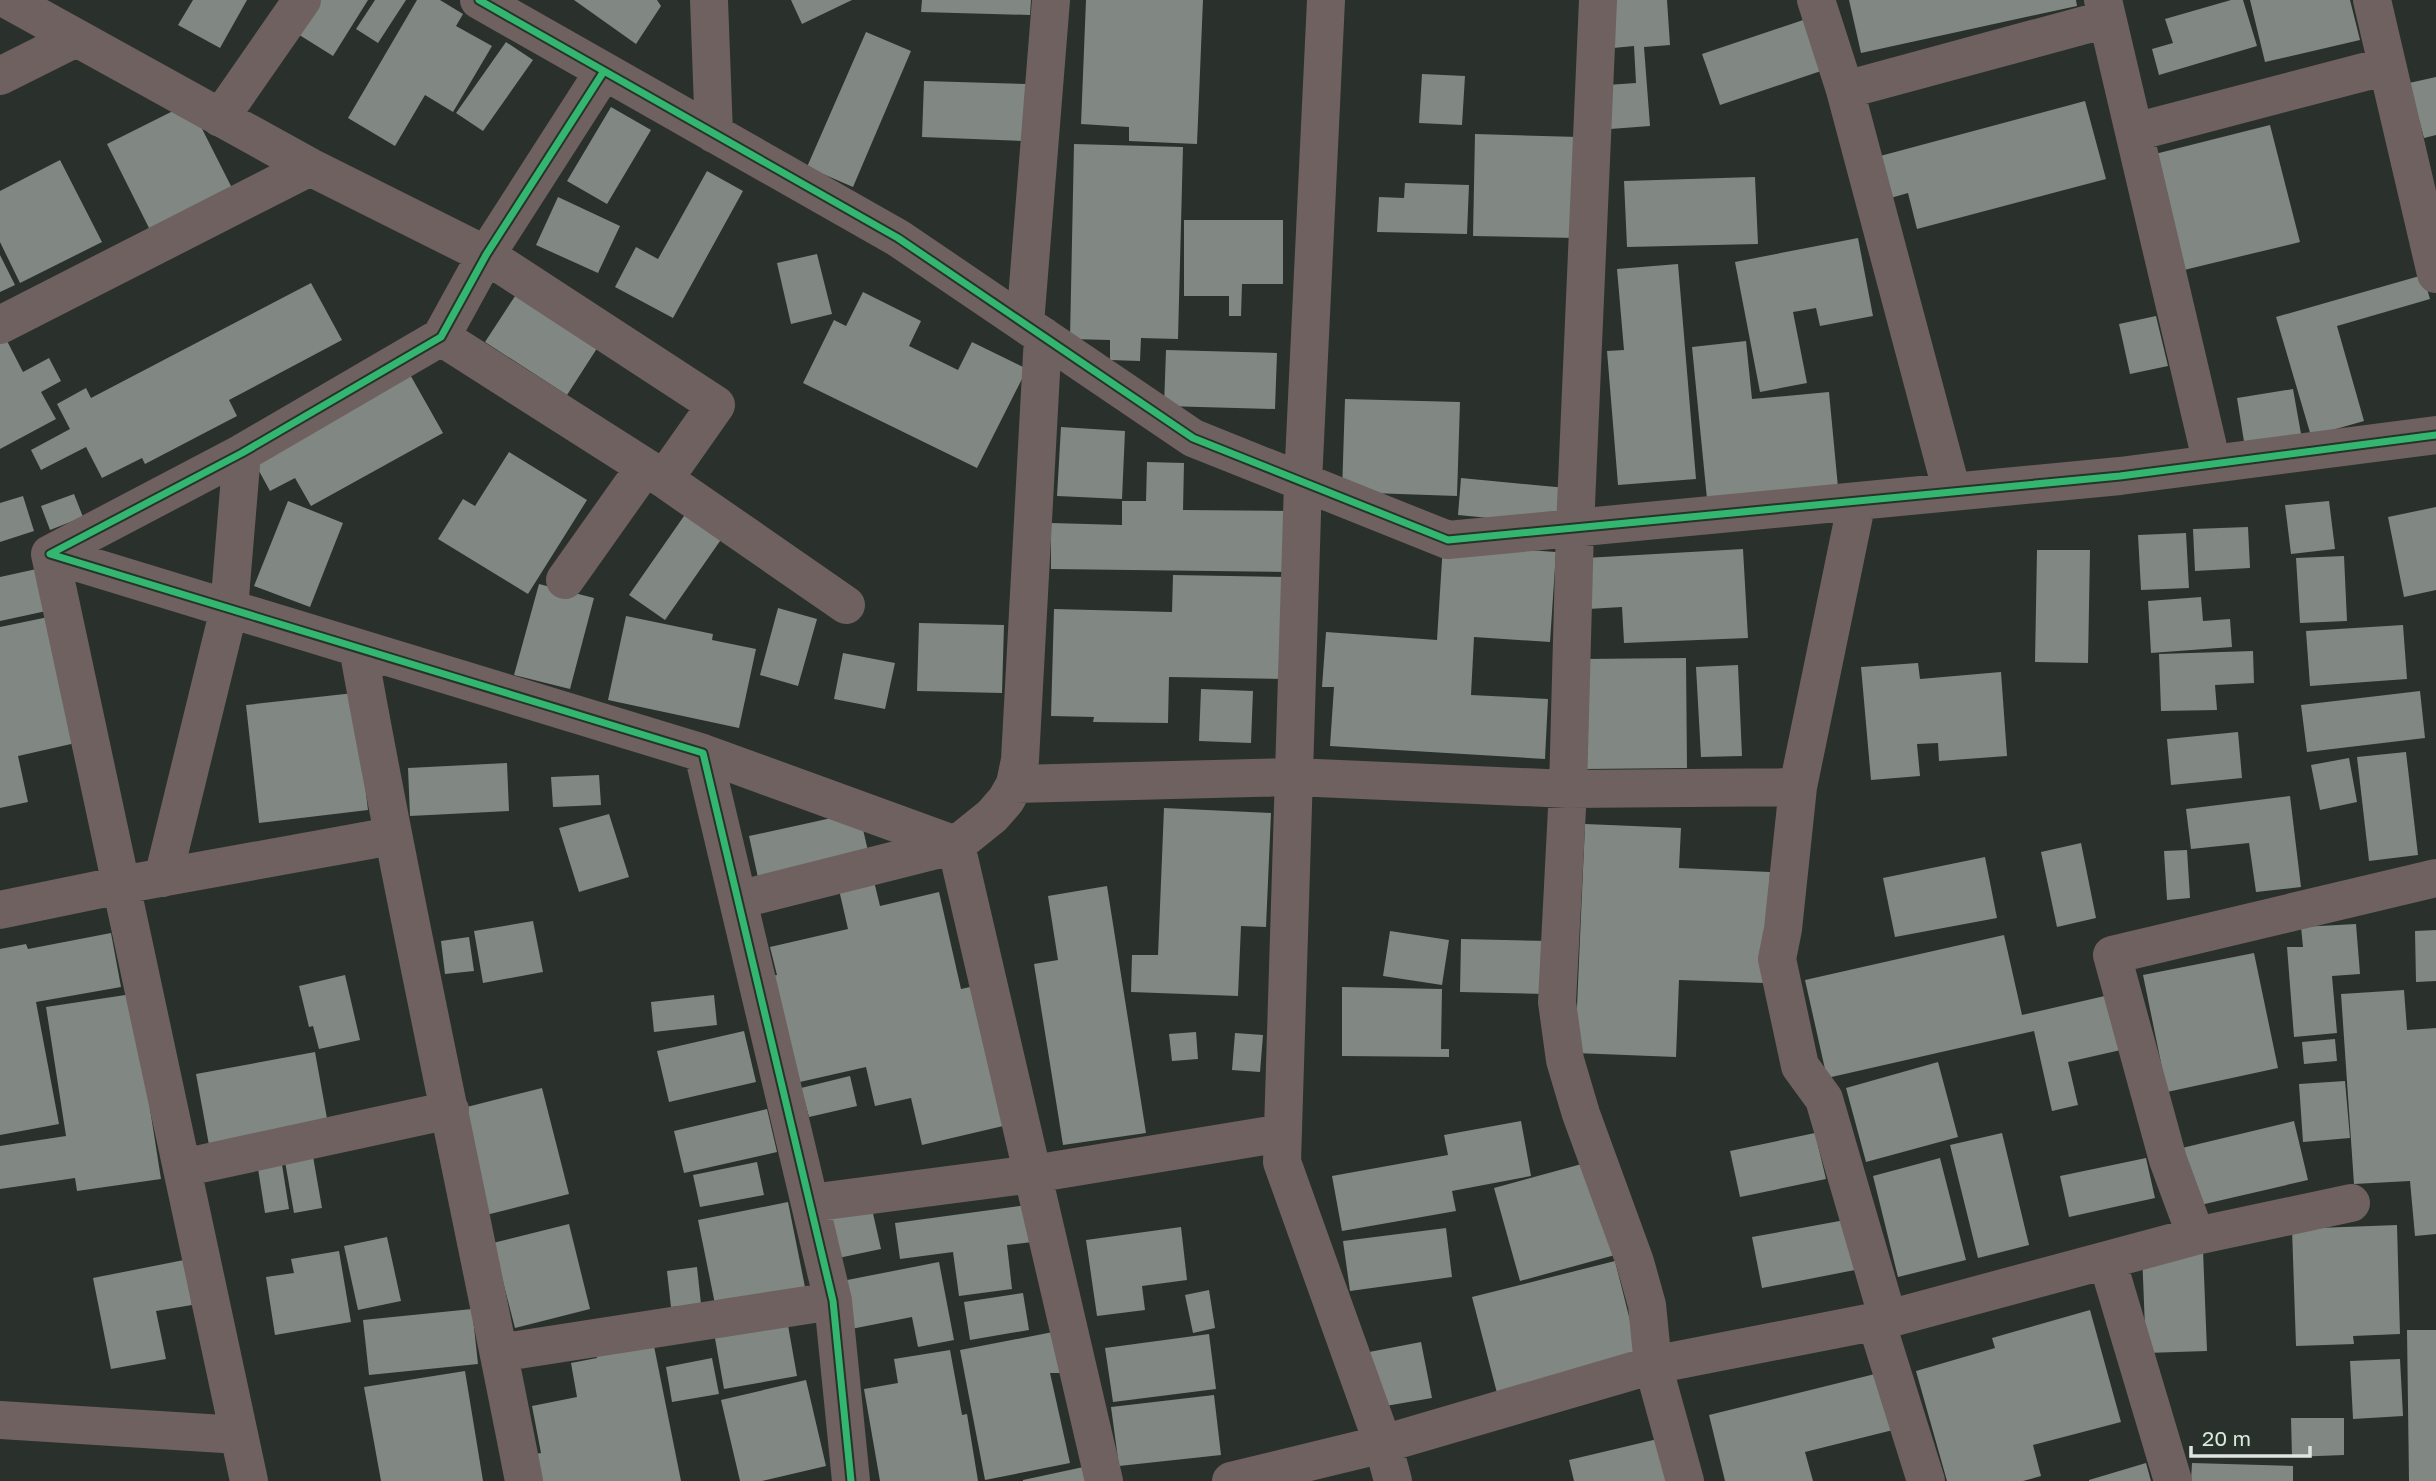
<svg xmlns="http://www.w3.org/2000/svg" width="2436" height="1481" font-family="'Golos Text',sans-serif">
  <rect width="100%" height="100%" fill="#2a302b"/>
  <path fill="#818783" d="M193 0H247L220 48 178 25Z
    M312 0H368L333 56 293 31Z
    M375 0H406L378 43 356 29Z
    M417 0H440L463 14 456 26 492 46 453 112 425 95 395 146 348 118Z
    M574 0H657L661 6 636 44Z
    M791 0H852L802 24Z
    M922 0H1031L1030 15 921 12Z
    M1086 0H1203L1197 144 1129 141V127L1081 124Z
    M1609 0H1667L1670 45 1644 47 1650 126 1610 129 1607 85 1636 83 1634 46 1613 48Z
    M1849 0H2076L2077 6 1861 53Z
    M2231 0H2243L2257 46 2159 75 2152 49 2173 43 2165 19Z
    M2250 0H2350L2360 40 2265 62Z
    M1806 19 1824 70 1720 105 1702 54Z
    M866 32 911 51 853 187 807 167Z
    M506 42 533 60 483 131 456 113Z
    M1422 74 1465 76 1462 125 1419 123Z
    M2436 77V135L2424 138 2409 83Z
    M924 81 1027 84 1024 141 922 137Z
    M2085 101 2106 179 1917 229 1908 193 1880 201 1869 159Z
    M189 103 232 188 150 230 107 144Z
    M611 107 651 130 607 204 567 181Z
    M2270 125 2300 242 2184 270 2155 154Z
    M1475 134 1579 137 1577 238 1473 236Z
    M1074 144 1183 147 1178 339 1141 338 1140 361 1110 360V340L1070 339Z
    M60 160 102 242 20 283 0 242V191Z
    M707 171 743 191 673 318 615 287 636 247 658 259Z
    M1755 177 1758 244 1627 247 1624 181Z
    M1405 183 1469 185 1467 234 1377 232 1379 197 1404 198Z
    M558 197 620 226 598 273 536 245Z
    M1184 220H1283V284H1242L1241 316H1229V296H1184Z
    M1858 238 1873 316 1820 326 1816 308 1793 312 1807 383 1760 392 1735 262Z
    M817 254 832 314 791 324 777 263Z
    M0 255 15 285 0 292Z
    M1678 264 1696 479 1618 485 1607 351 1624 350 1617 269Z
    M2423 275 2430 299 2337 326 2364 421 2311 436 2276 317Z
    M311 283 342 340 229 400 237 416 145 464 142 458 102 478 86 447 41 470 31 450 70 429 57 404 86 388 91 398Z
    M521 287 603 339 567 395 485 342Z
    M863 292 921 321 909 346 958 370 972 342 1027 369 977 468 803 383 834 320 846 326Z
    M2156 316 2168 366 2130 374 2119 324Z
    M6 339 23 372 49 358 61 381 41 392 56 419 0 449V342Z
    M1746 341 1752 399 1829 392 1839 498 1708 509 1692 347Z
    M1166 350 1277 353 1275 409 1164 406Z
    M408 371 443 433 311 506 295 478 270 491 252 458Z
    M2293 389 2303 445 2246 454 2237 398Z
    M1345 399 1460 402 1457 496 1342 492Z
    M1061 427 1125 431 1122 499 1057 496Z
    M509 452 587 500 528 594 438 539 463 499 475 506Z
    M1147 462 1184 463 1183 510 1290 511 1289 572 1051 569V523L1122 525V501H1146Z
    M1461 478 1567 488 1564 525 1458 515Z
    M74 494 83 517 50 530 41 506Z
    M23 496 34 531 0 542V503Z
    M288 501 343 523 310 607 254 586Z
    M2329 501 2335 549 2291 554 2285 505Z
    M691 506 727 531 665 620 629 595Z
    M2436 507V590L2404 597 2388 517Z
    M2248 527 2250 568 2195 571 2193 529Z
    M2186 533 2189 588 2141 590 2138 535Z
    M1443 544 1556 552 1550 642 1474 637 1471 695 1548 699 1545 759 1330 746 1334 687H1322L1326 632 1437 640Z
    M1743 549 1748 638 1624 643 1622 607 1588 609 1585 558Z
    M2037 550H2090L2088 663 2035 662Z
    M2344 556 2347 621 2300 623 2296 558Z
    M41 568 51 610 0 621V577Z
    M1173 575 1290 577 1288 679 1169 677 1168 723 1093 722 1094 717 1051 716 1054 609 1172 612Z
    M539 584 594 598 570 689 514 675Z
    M2201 597 2203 621 2230 619 2232 647 2151 653 2148 601Z
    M778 608 817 619 798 686 760 675Z
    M53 616 80 742 18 756 28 802 0 808V627Z
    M626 616 713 634 712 640 756 649 739 728 608 700Z
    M919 623 1004 625 1002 693 917 691Z
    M2403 625 2407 679 2310 686 2306 631Z
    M2253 651 2254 683 2215 685 2217 710 2161 711 2159 654Z
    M843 653 895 663 885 709 834 699Z
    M1686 658 1687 768 1584 769 1583 659Z
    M1918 663 1920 679 2001 672 2007 756 1939 761 1938 743 1917 744 1920 776 1871 780 1861 667Z
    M1738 665 1742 756 1701 757 1696 667Z
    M1201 689 1253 691 1251 743 1199 741Z
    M2420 691 2425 738 2307 752 2301 705Z
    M354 693 368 810 259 823 246 705Z
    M2238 732 2242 778 2171 785 2167 739Z
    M2406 752 2418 855 2369 861 2357 757Z
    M2349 758 2357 802 2320 810 2311 765Z
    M507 763 509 811 410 816 408 768Z
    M599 775 601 805 553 807 551 777Z
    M2290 796 2301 887 2256 892 2249 843 2191 849 2186 809Z
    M1164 808 1271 813 1266 927 1241 926 1238 996 1131 992 1132 955H1158Z
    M859 812 871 864 760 887 749 836Z
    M609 814 629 877 579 892 559 828Z
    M1585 824 1681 828 1679 868 1770 872 1765 983 1679 980 1676 1057 1575 1053Z
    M2081 843 2096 918 2057 927 2041 852Z
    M2187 850 2190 898 2167 900 2164 851Z
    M1985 857 1997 918 1895 937 1883 878Z
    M872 873 880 906 939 892 961 989 984 984 1016 1123 922 1145 911 1098 875 1106 866 1067 791 1084 766 977 777 975 770 947 848 929 837 881Z
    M1107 886 1146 1133 1063 1145 1034 964 1058 960 1048 896Z
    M533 921 543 972 483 983 474 931Z
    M2356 924 2360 974 2332 976 2337 1033 2294 1037 2287 947H2303L2301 927Z
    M2436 930V981L2416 982 2415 931Z
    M1390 931 1449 940 1442 985 1383 976Z
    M111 933 121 987 36 1002 59 1124 0 1135V949L26 944 28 949Z
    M2004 935 2022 1015 2122 992 2134 1047 2068 1062 2078 1105 2052 1111 2034 1031 1827 1078 1805 980Z
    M469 937 474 971 445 974 441 941Z
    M1461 939 1550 941 1548 994 1460 992Z
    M2254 953 2278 1068 2167 1092 2143 975Z
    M345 975 360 1040 319 1049 313 1026 309 1027 299 986Z
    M1342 987 1442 989 1441 1049H1449V1057L1342 1056Z
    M2404 990 2407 1030 2436 1028V1234L2415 1236 2410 1181 2354 1184 2341 994Z
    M132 994 161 1179 77 1191 75 1178 0 1189V1146L66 1136 46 1007Z
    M714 995 717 1025 654 1032 651 1002Z
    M744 1031 756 1082 669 1102 657 1051Z
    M1196 1032 1198 1059 1172 1061 1169 1034Z
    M1235 1033 1263 1035 1260 1072 1232 1070Z
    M2335 1039 2337 1061 2304 1064 2302 1042Z
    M315 1052 330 1135 211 1156 196 1074Z
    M1938 1062 1958 1137 1866 1162 1846 1088Z
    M850 1076 857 1106 809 1117 801 1088Z
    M2345 1081 2350 1138 2303 1142 2299 1084Z
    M542 1088 569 1194 486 1215 459 1109Z
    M767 1109 777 1152 684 1173 674 1131Z
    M1521 1121 1531 1176 1452 1191 1456 1211 1342 1231 1332 1176 1448 1155 1444 1135Z
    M2294 1121 2308 1180 2196 1206 2182 1148Z
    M1815 1133 1826 1179 1740 1197 1730 1151Z
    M2002 1133 2029 1245 1978 1258 1950 1145Z
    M311 1145 322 1208 294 1213 283 1150Z
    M280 1152 289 1209 265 1213 256 1156Z
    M1940 1158 1966 1260 1898 1277 1873 1176Z
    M2146 1158 2155 1198 2069 1217 2060 1176Z
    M757 1162 764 1195 700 1207 693 1175Z
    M1589 1162 1615 1255 1520 1281 1494 1188Z
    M870 1200 881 1249 829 1260 819 1212Z
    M788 1202 807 1297 717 1314 698 1220Z
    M1027 1205 1032 1242 1007 1245 1012 1289 959 1296 953 1252 900 1259 895 1223Z
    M1845 1220 1855 1270 1762 1288 1752 1237Z
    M569 1224 590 1309 515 1328 493 1243Z
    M2397 1225 2400 1334 2353 1336 2354 1344 2296 1346 2292 1229Z
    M1181 1227 1187 1280 1142 1286 1145 1310 1097 1316 1086 1240Z
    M1446 1228 1452 1277 1350 1291 1343 1241Z
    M387 1237 401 1301 358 1310 344 1246Z
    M2203 1250 2207 1351 2146 1353 2142 1253Z
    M339 1251 351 1322 275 1335 266 1277 294 1273 291 1259Z
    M184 1260 192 1305 156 1311 166 1359 111 1369 93 1278Z
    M1615 1261 1640 1360 1497 1393 1472 1297Z
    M939 1262 954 1340 918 1347 912 1317 846 1330 837 1282Z
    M697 1267 701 1304 671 1307 667 1271Z
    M1209 1290 1215 1328 1193 1333 1185 1295Z
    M1023 1293 1029 1330 970 1340 964 1302Z
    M472 1309 478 1364 369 1375 363 1320Z
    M2090 1310 2121 1422 2033 1445 2041 1476 2023 1481H1947L1916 1371 1995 1348 1992 1338Z
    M786 1314 797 1376 724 1389 713 1327Z
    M2407 1330H2436V1481H2409Z
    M1053 1332 1060 1373H1050L1070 1463 985 1480 960 1350Z
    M1209 1334 1216 1389 1113 1402 1105 1348Z
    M652 1336 681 1481H534L529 1455 541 1453 532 1406 577 1397 571 1363 597 1358 595 1348Z
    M1421 1342 1432 1398 1374 1408 1364 1353Z
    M950 1350 962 1415 967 1414 978 1481H880L864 1389 898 1383 894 1359Z
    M712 1358 719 1394 672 1402 666 1367Z
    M2400 1359 2403 1416 2353 1419 2350 1361Z
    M465 1371 483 1481H381L364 1387Z
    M1879 1373 1893 1430 1805 1452 1813 1481H1725L1709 1415Z
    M806 1380 826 1466 762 1481H740L721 1400Z
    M1214 1395 1221 1455 1119 1466 1111 1407Z
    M2291 1418H2344V1455L2292 1457Z
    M1666 1437 1677 1481H1574L1569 1460Z
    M2146 1463 2151 1481H2089V1480Z
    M2192 1463 2293 1466V1481H2191Z
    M1088 1466 1091 1481H1023V1480Z"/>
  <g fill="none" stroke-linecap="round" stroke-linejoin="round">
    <path stroke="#6e615f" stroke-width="38" d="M479 0 898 238 1193 438 1448 540 2120 476 2436 435
      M709 0 714 134
      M1326 0 1303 482 1282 1162 1383 1444 1393 1481
      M1598 0 1575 528 1568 789 1557 1002 1565 1060 1581 1114 1635 1262 1647 1305 1653 1365 1685 1481
      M1816 0 1845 90 1952 492
      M2103 0 2212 464
      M2372 0 2436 274
      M604 71 486 255 441 337 242 453 50 554 703 753 833 1301 851 1481
      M0 76 76 38
      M1845 90 2107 19
      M220 118 302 0
      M2135 132 2387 66
      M310 167 486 255 716 405 664 479
      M1025 324 1051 0
      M0 325 310 167 8 0
      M441 337 664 479 846 605
      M50 554 249 1481
      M565 580 645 467
      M358 648C408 926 470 1203 524 1481
      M703 753 956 845 1104 1481
      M1015 784 1294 777 1568 789 1798 787 1783 929 1777 959 1800 1066 1824 1099 1888 1319
      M1798 787 1857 501
      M163 878 229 609 242 453
      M738 900 956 845 992 816 1006 800 1015 784 1020 760 1043 336
      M0 910 121 885 392 836
      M182 1168 450 1110
      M810 1203 1033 1174 1283 1133
      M2196 1236 2168 1160 2112 955 2436 878
      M2107 1260 2173 1481
      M1876 1321 1926 1481
      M499 1353 833 1301
      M0 1420 239 1435
      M1231 1481 1383 1444 1653 1365 1888 1319 2196 1236 2351 1203"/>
    <g stroke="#26342a" stroke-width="11">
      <path id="cycleway" d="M479 0 898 238 1193 438 1448 540 2120 476 2436 435
        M604 71 486 255 441 337 242 453 50 554 703 753 833 1301 851 1481"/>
    </g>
    <use href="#cycleway" stroke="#33b770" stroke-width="7"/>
  </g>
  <path d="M2191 1446v10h119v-10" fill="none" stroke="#dde6e0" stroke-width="3.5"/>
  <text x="2202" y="1446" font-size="21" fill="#dde6e0" stroke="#26342a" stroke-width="5" paint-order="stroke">20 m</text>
</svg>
